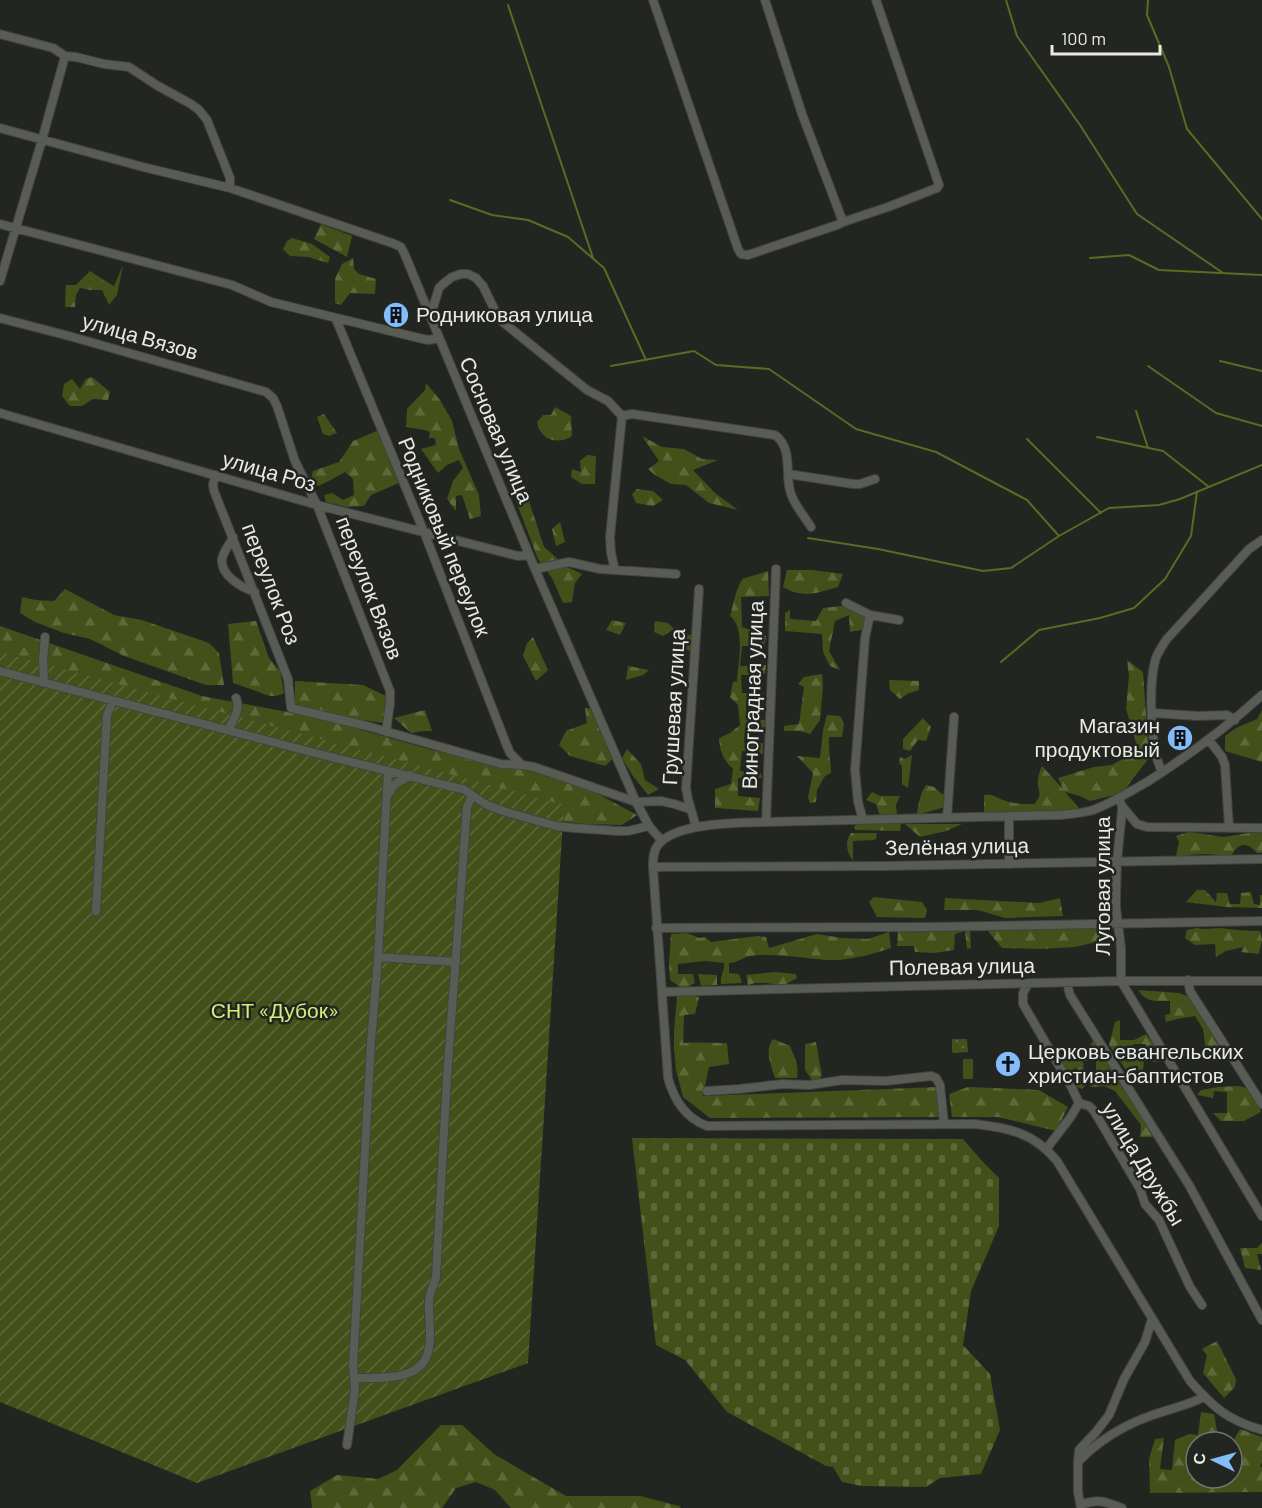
<svg xmlns="http://www.w3.org/2000/svg" width="1262" height="1508" font-family="Barlow,sans-serif">
  <defs>
    <pattern id="grass-dots" width="8" height="8" patternUnits="userSpaceOnUse" patternTransform="scale(1.5)"><rect width="8" height="8" fill="#435019"/><path d="M2 2h.1M6 6h.1" fill="none" stroke="#5e693a" stroke-width="1.8" stroke-linecap="round"/></pattern>
    <pattern id="forest-firs" width="22" height="20" patternUnits="userSpaceOnUse" patternTransform="scale(1.5)"><rect width="22" height="20" fill="#435019"/><path d="M5 1l3.5 6h-7zM16 11l3.5 6h-7z" fill="#5e693a"/></pattern>
    <pattern id="cemetery-stones" width="16" height="16" patternUnits="userSpaceOnUse" patternTransform="scale(1.5)"><rect width="16" height="16" fill="#435019"/><path d="M2 7V4a2 2 0 0 1 4 0v3zM10 15v-3a2 2 0 0 1 4 0v3z" fill="#5e693a"/></pattern>
    <pattern id="garden-furrows" width="10" height="10" patternUnits="userSpaceOnUse" patternTransform="scale(1.5)"><rect width="10" height="10" fill="#435019"/><path d="M-1 1l2-2M0 10L10 0M9 11l2-2" fill="none" stroke="#5e693a"/></pattern>
  </defs>
  <rect width="100%" height="100%" fill="#232520"/>
  <path fill="url(#grass-dots)" d="M952 1039H967L968 1052 952 1053Z"/>
  <path fill="url(#forest-firs)" d="M321 224 352 236 347 257 314 239Z
    M292 238 312 244 330 257 328 263 308 257 290 256 283 249 287 241Z
    M353 258 354 269 359 274 376 279 375 294 350 293 341 305 335 303V279L342 264Z
    M123 265 117 295 109 305 102 290H90L80 288 76 295 75 307H65L66 285H76L90 271 102 279 114 286Z
    M92 377 110 392 108 400 93 399 82 406H70L62 396 64 384 72 379 80 389 86 379Z
    M426 383 440 400 452 421 459 449 479 495 481 516 470 519 462 495 456 496V511L447 499 453 481 463 468 459 460 447 465 438 473 421 449 436 445 435 438H429L430 432 425 430 406 427 407 409 425 390Z
    M555 407 571 416 572 436C563 443 547 442 541 432 539 429 538 425 537 422L543 415H551Z
    M324 414 337 433 329 436 323 434 317 417Z
    M379 430 399 483 371 495 364 506 347 507 326 502 324 495 332 493 343 500 354 495 353 479 345 472 329 481 318 486 311 479 313 471 339 462 353 441Z
    M642 436 662 447 684 449 702 459 718 460 693 470 715 493 738 510 709 503 686 485 671 484 655 475 648 469 659 461Z
    M587 455 596 456 595 484H582L571 477 572 469 581 472 580 461Z
    M517 485 527 495 544 547 567 567 582 574 575 583 572 602 563 603 552 578 538 559 511 488Z
    M637 489 653 491 663 500 653 506 636 503 632 494Z
    M560 522 565 542 556 546 552 529Z
    M787 570H812L843 574 838 587C816 593 804 599 783 587Z
    M768 571 769 596 741 597 742 627 766 636 764 646H742L740 666 766 665 765 674 741 675 742 693H765L746 700V719L767 720 763 729 745 728 744 743H763V754L742 751 740 771 761 774 762 778H738V796L760 798 758 811 715 808V789L731 784 733 769C723 760 720 751 719 738L730 733 740 725 738 705 730 697 733 682 737 681C738 663 746 628 730 616L736 593 742 579Z
    M65 589 114 615 142 620 209 643 219 653 224 685H206L124 656 90 639 64 633 35 622 20 613 22 597 36 600 54 601Z
    M850 605 865 612 867 629 850 632 849 615 835 621 829 651 840 670 830 666 823 652 822 634 785 631V613L790 610V619L816 621 823 608Z
    M612 620 626 623 620 635 606 630Z
    M256 621 269 658 280 671 284 693C272 699 267 695 256 691 249 688 241 686 233 683L228 624Z
    M655 621 668 623 674 629 663 636 654 632Z
    M0 626 202 696 320 718 432 750 557 772 637 815 622 825 586 824 559 821 0 664Z
    M685 635H696L695 653 676 645 675 639Z
    M533 637 548 670 536 681 523 656 527 643Z
    M1127 660 1143 672 1149 758 1122 793 1090 801 1080 796 1065 792 1079 808 1059 813 984 814V795C993 794 995 797 1003 800 1013 804 1023 804 1034 804 1041 797 1040 795 1038 786 1037 780 1039 772 1042 766L1063 789 1058 778 1094 767 1112 765 1138 750 1126 709 1129 676Z
    M628 666 649 670 643 675 626 680Z
    M822 674 823 686 820 720 810 734 800 731H784V726L799 724 804 687 798 684 804 677Z
    M889 680 919 681V690L907 694 900 699 890 690Z
    M295 681 363 685 386 696 383 723 349 718 295 704Z
    M585 708 596 709 616 756 605 766 570 756 559 745 566 731 587 723Z
    M425 710 432 731H423L411 733 394 718Z
    M1262 710V762L1225 751V736L1236 728 1257 719Z
    M827 715 840 716 844 723 842 737H829C828 749 831 761 831 773L825 776 817 790 816 802 810 803 808 797 813 773 797 756 820 758 823 730Z
    M923 718 931 727 926 741 918 740 910 751 903 749V739Z
    M627 749 641 764 645 780 659 789 648 795 633 776 622 758Z
    M912 755 908 788 902 784V766L899 763 900 757 905 759Z
    M926 785 934 787 942 794H946L945 807 917 815C917 808 921 791 926 785Z
    M872 792 880 796H900L896 805 897 814 891 817 880 816 876 804 866 800Z
    M891 822H901L900 831 855 830 854 827 857 823 878 824Z
    M905 824H962L946 831 920 837Z
    M1189 832 1224 837 1249 833H1262V853H1257C1246 841 1239 843 1231 856 1215 855 1197 851 1182 858L1176 856 1179 842 1176 836Z
    M851 833H877L876 839 873 840 853 841V861C847 852 844 843 851 833Z
    M1197 890H1205L1216 902 1217 893H1227L1230 904H1240L1241 893 1251 892 1254 904 1260 905V895H1262V908L1226 907 1186 902Z
    M874 897 922 902 927 910 925 918 877 917 869 902Z
    M945 898 1039 903 1060 898 1063 916 1005 918 978 910H944Z
    M1097 924 1105 940 1075 947 1040 949 1002 948 987 930H970L971 948 967 949 965 931 955 934 954 950 934 953 915 952 914 946H897L898 932 921 930Z
    M1197 928C1206 930 1213 928 1221 928 1234 930 1247 931 1260 931L1262 940 1259 954 1241 952 1243 947 1226 951 1216 957 1215 944 1195 945 1185 938 1187 930Z
    M889 932 891 948C873 954 855 959 836 960 808 960 779 952 751 956 743 957 737 963 729 963V973L739 974 742 983 721 984C720 974 725 972 724 963L705 961 678 964V974H693L695 983 683 989 670 980 669 963 671 934 687 933 699 938 705 937 711 942 758 936 766 937 769 948 817 934 842 938 868 939Z
    M775 972 796 974 797 978 782 986 767 983H755L748 985 746 975Z
    M698 974 717 975V985L701 986Z
    M1138 990 1179 993 1190 997 1220 1047 1206 1051 1203 1029 1195 1016 1177 1019 1166 1022 1165 1015 1170 1014V1001C1155 1001 1147 1003 1138 990Z
    M689 995 699 997 695 1014 684 1015 683 1043C698 1042 712 1043 727 1043L729 1064 709 1067 703 1096 938 1087 943 1112 938 1117 710 1118 683 1097 676 1070 674 1049V1031L677 996Z
    M1120 1020V1040H1134L1146 1034 1158 1050 1150 1052 1145 1044H1133L1132 1059H1139L1160 1054 1159 1062 1144 1061 1142 1079 1130 1076 1109 1045 1115 1022Z
    M1095 1036 1154 1137H1140L1141 1125 1115 1091 1104 1086 1090 1087V1083L1096 1079V1061H1083L1085 1086 1082 1089 1072 1085 1077 1076 1076 1067 1070 1073 1062 1068 1063 1060 1086 1055Z
    M773 1039 790 1046C795 1060 799 1062 797 1078H775C771 1065 764 1051 773 1039Z
    M816 1042 822 1076 815 1084 805 1070V1044Z
    M1240 1086 1253 1090 1261 1112 1244 1121H1221L1213 1113H1227V1092L1214 1091 1213 1098 1197 1095 1201 1090 1218 1087Z
    M968 1087 1039 1090 1068 1107 1056 1131 998 1117H952L949 1094Z
    M1262 1243V1254H1257L1261 1270 1245 1268 1240 1248H1257Z
    M1217 1341 1236 1379 1235 1387 1224 1398 1203 1373 1207 1355 1202 1349Z
    M1201 1412 1214 1414 1219 1442H1196V1478H1232V1443L1240 1429 1262 1437V1462L1260 1467H1262V1492L1150 1493 1149 1459 1155 1439 1164 1438 1160 1469 1172 1470 1175 1440 1189 1434 1198 1435Z
    M441 1425H462L494 1454 566 1496H640L679 1506 681 1508H511L495 1490 476 1482 456 1488 442 1508H312L310 1491 337 1475 378 1479 397 1470Z"/>
  <path fill="url(#cemetery-stones)" d="M632 1138 963 1139 983 1162 999 1178V1226L971 1291 963 1345 990 1374 1000 1430 981 1474 940 1478 926 1487 862 1486 842 1482 833 1467 826 1466 727 1412 685 1360 656 1345Z"/>
  <path fill="url(#garden-furrows)" d="M0 652 564 805 528 1363 197 1483 0 1402Z"/>
  <path fill="#435019" d="M963 1059H973V1079H963Z"/>
  <g fill="none" stroke-linecap="round" stroke-linejoin="round">
    <path stroke="#5a6b24" stroke-width="2" d="M1006 0 1017 36 1080 125 1137 214 1223 273
      M1148 0 1147 15 1169 67 1187 129 1262 219
      M508 5 593 258
      M450 200 492 215 528 220 568 237 604 268 646 360
      M1090 258 1129 255 1159 270 1262 275
      M1220 361 1262 371
      M611 366 694 351 716 365 769 369 856 429 936 452 1027 500 1059 536
      M1148 366 1216 413 1262 426
      M1136 411 1148 448
      M1097 437 1163 451 1209 487
      M1027 439 1101 513
      M808 538 878 549 983 571 1011 568 1059 536 1109 508 1159 505 1180 499 1262 465
      M1001 662 1039 630 1100 618 1134 608 1165 579 1191 536 1197 492"/>
    <g stroke="#42433f" stroke-width="10">
      <path id="minor" d="M653 0 738 249 741 254 748 255 837 225 843 222
        M765 0 802 114 843 222 888 207 937 188 939 185 876 0
        M0 34 53 48 65 56 76 57 104 64 129 67 158 86 191 104 199 110 207 120 230 178V188
        M0 128 143 167 230 188 392 243 401 247 405 255 535 569 636 802 649 826 662 841
        M0 224 232 285 271 302 423 339 429 340 439 338
        M0 281 42 140 65 56
        M429 314 432 311 439 288 443 284 452 277 461 274H468L476 278 483 286 499 319 587 390 608 401 622 416 610 537 611 553 615 570
        M0 318 69 336 266 392 273 398 277 406 295 461 317 505 390 691V703L386 732
        M336 319 424 532 507 746 510 753 522 765
        M0 413 317 505 518 556 529 555
        M622 416 632 414 775 435C794 449 784 475 791 494 795 506 805 517 811 527
        M788 474 853 484H860L875 479
        M215 475 213 485 214 491 288 679 291 708 367 726 501 764 522 765 534 767 636 802 661 801 674 804 690 809
        M233 537C230 544 223 552 222 559 220 575 242 588 255 592
        M535 569 569 562 600 569 676 574
        M846 603 870 615
        M0 671 319 754 457 788 463 789 487 805 506 812 556 826 574 828 618 831H628L649 826
        M44 682 43 660 45 637
        M1262 695C1226 728 1188 756 1147 782 1129 792 1112 803 1093 810 1083 813 1072 814 1061 815L766 822C740 823 675 822 658 845 653 851 653 860 653 867L668 1078C674 1100 685 1118 707 1126L975 1124C1010 1128 1034 1133 1057 1161L1190 1381C1213 1407 1227 1420 1262 1430
        M1153 713 1198 716 1227 715 1235 720
        M228 730C233 720 241 710 236 698
        M1209 740 1222 757 1225 765 1229 828
        M1162 772C1159 765 1156 758 1155 750 1151 726 1149 684 1155 661 1157 653 1162 647 1166 640L1249 549 1262 540
        M388 795 394 785 410 775
        M1119 799 1122 806V811L1117 861 1116 894V908L1121 948V981L1262 1216
        M1122 806 1137 824 1147 827 1262 828
        M1009 816V864
        M947 818 954 717
        M863 820 858 802 855 770 865 638 870 615 899 620
        M766 822 776 569
        M696 827 688 799 686 788 699 589
        M653 867 886 866 1262 859
        M96 911 107 715 113 701
        M656 928 929 927 1262 921
        M378 957 456 962
        M1188 980 1190 991 1262 1104
        M1067 983 1070 995 1189 1185 1262 1320
        M1028 984 1023 993V1004L1072 1088 1079 1103 1089 1106 1094 1111 1140 1189 1145 1204 1159 1220 1190 1287 1202 1305
        M662 992 1121 981H1262
        M707 1091 739 1089 783 1084 809 1085 843 1080 885 1081 931 1076 936 1078 940 1085 944 1124
        M1047 1148 1070 1118 1079 1103
        M355 1378C381 1378 425 1382 429 1347 432 1332 428 1315 429 1300 430 1292 434 1285 436 1277L447 1077 467 807 472 796
        M347 1445 355 1389 353 1366 371 1043 378 957 388 771
        M1078 1462 1079 1450 1096 1432 1109 1415 1124 1379 1145 1342 1152 1319
        M1081 1505C1098 1498 1106 1502 1122 1508
        M1081 1508 1078 1492V1462C1098 1441 1122 1426 1150 1416 1169 1409 1186 1406 1204 1397"/>
    </g>
    <use href="#minor" stroke="#595b55" stroke-width="8"/>
  </g>
  <defs>
    <g id="building-disc" transform="scale(1.35)"><circle r="9.5" fill="#82bcfa" stroke="#232520"/><path d="M-4-6H4V6H1V3H-1V6H-4ZM-2.5-4.3h1.7v1.8h-1.7ZM.8-4.3h1.7v1.8H.8ZM-2.5-1h1.7V.8h-1.7ZM.8-1h1.7V.8H.8Z" fill="#111"/></g>
    <g id="church-disc" transform="scale(1.35)"><circle r="9.5" fill="#82bcfa" stroke="#232520"/><path d="M-1.2-6h2.4v3.5h3.3v2.4h-3.3V6h-2.4V-.1h-3.3v-2.4h3.3Z" fill="#111"/></g>
  </defs>
  <g fill-rule="evenodd">
    <use href="#building-disc" x="396" y="315"/>
    <use href="#building-disc" x="1180" y="738"/>
    <use href="#church-disc" x="1008" y="1064"/>
  </g>
  <g text-anchor="middle" stroke-width="5" stroke-linejoin="round" paint-order="stroke">
    <g font-size="21" fill="#e9eae7" stroke="#232520" text-anchor="start">
      <text x="416" y="322">Родниковая улица</text>
      <text x="1160" y="733" text-anchor="end">Магазин<tspan x="1160" dy="24">продуктовый</tspan></text>
      <text x="1028" y="1059">Церковь евангельских<tspan x="1028" dy="24">христиан-баптистов</tspan></text>
    </g>
    <g font-size="21" fill="#e9eae7" stroke="#232520">
      <text transform="translate(140 337) rotate(16)" y="7">улица Вязов</text>
      <text transform="translate(496 430) rotate(67)" y="7">Сосновая улица</text>
      <text transform="translate(269 472) rotate(16)" y="7">улица Роз</text>
      <text transform="translate(444 537) rotate(68)" y="7">Родниковый переулок</text>
      <text transform="translate(271 584) rotate(69)" y="7">переулок Роз</text>
      <text transform="translate(369 588) rotate(69)" y="7">переулок Вязов</text>
      <text transform="translate(753 695) rotate(-88)" y="7">Виноградная улица</text>
      <text transform="translate(674 707) rotate(-87)" y="7">Грушевая улица</text>
      <text transform="translate(957 847) rotate(-1)" y="7">Зелёная улица</text>
      <text transform="translate(1103 886) rotate(-90)" y="7">Луговая улица</text>
      <text transform="translate(962 967) rotate(-1)" y="7">Полевая улица</text>
      <text transform="translate(1143 1164) rotate(59)" y="7">улица Дружбы</text>
    </g>
    <g font-size="21" fill="#d1f077" stroke="#232520">
      <text x="275" y="1018">СНТ «Дубок»</text>
    </g>
  </g>
  <g transform="translate(1214 1460) rotate(275)"><circle r="28" fill="#232520" stroke="#727470" stroke-width="1.5"/>
  <path d="M0-4.5L10 22L0 15L-10 22Z" fill="#82bcfa"/>
  <text y="-9" font-size="16" font-weight="bold" text-anchor="middle" fill="#e9eae7">С</text>
  </g>
  <path d="M1052 45v9h108v-9" fill="none" stroke="#e9eae7" stroke-width="3"/>
  <text x="1061" y="45" font-size="18" fill="#e9eae7" stroke="#232520" stroke-width="4.5" paint-order="stroke">100 m</text>
</svg>
